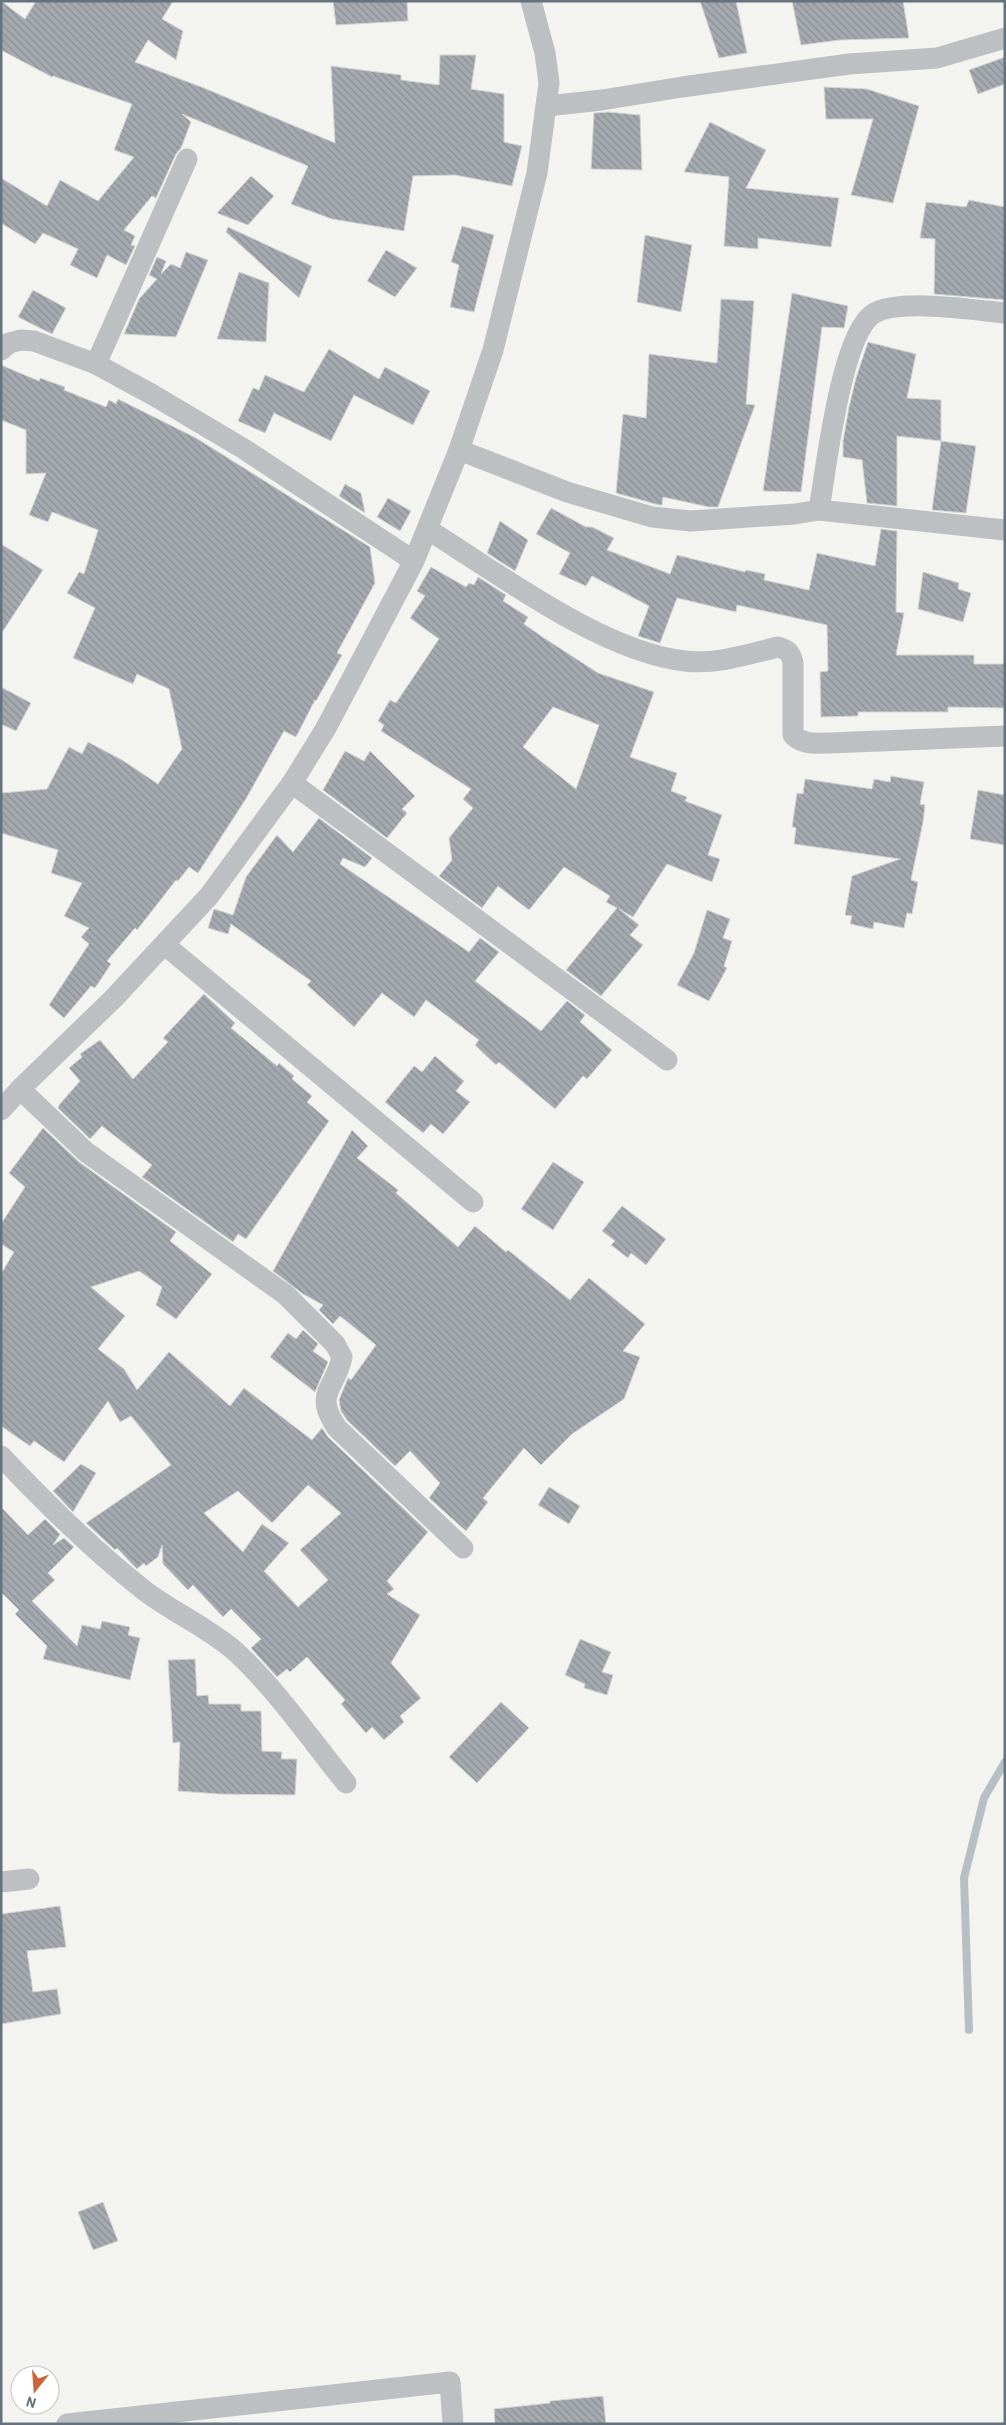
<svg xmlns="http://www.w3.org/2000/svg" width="1006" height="2425" font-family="Barlow,sans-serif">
  <defs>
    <pattern id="building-back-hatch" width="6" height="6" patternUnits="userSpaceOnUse" patternTransform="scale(1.25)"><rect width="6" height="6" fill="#a4aaaf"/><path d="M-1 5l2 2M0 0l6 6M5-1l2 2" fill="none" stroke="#898f94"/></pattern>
  </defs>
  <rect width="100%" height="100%" fill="#f3f4f0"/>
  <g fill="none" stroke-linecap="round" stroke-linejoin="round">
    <path stroke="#b6bfc4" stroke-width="8" d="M969 2030 964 1878 984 1798 1005 1762"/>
  </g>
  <path fill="url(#building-back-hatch)" stroke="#d5d5d3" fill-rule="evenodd" d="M1 1 25 19 36 1H173L162 19 183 31 176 60 148 40 135 62 204 88 335 143 331 66 401 75V80L439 85 440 55H476L471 89 504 94V142L522 146 512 186 455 175 413 176 404 231 332 219 291 204 308 166 182 114 191 122 181 148 176 154 156 198 152 196 124 230 135 236 131 245 135 246 126 265 107 255 97 278 70 265 78 249 43 233 35 244 1 223V178L47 206 60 180 98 201 134 157 114 150 132 104 53 76 52 77 1 50Z
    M333 1H407L408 21 336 25Z
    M700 1H736L747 53 719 58Z
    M792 1H903L909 38 840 40 801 45Z
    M1005 57V84L978 94 969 70Z
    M824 87 867 89 919 106 893 203 851 195 873 119H826Z
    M608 112 640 115 642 170 591 169 594 113Z
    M710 122 766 150 746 188 839 198 831 247 758 238V249L724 246 729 177 684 172Z
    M251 176 274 196 248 225 217 213Z
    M969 200 1005 207V300L934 294 935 239 920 238 926 202 966 207Z
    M462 226 494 235 474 312 450 307 459 265 451 262Z
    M228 227 312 266 299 298 226 232Z
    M645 235 692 245 681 312 637 302Z
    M386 250 417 268 395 297 367 281Z
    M186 252 208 260 176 337 124 334 139 299 157 279 149 275 157 257 166 261 161 274 171 264 180 268Z
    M239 272 269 283 266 342 217 339Z
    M33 290 66 308 52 334 18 317Z
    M792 293 848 306 844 328 822 327 801 492 763 491Z
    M721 299 754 301 746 404 755 405 718 507H709L663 497 662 505H659L616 493 623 414 646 418 649 354 717 363Z
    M868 342 916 354 907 398 941 400V441L897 436V506L867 503 862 460 843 457V441L849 407 856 378Z
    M329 349 379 379 385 367 430 391 413 425 354 395 331 441 274 413 265 433 238 421 253 388 259 390 265 375 304 392Z
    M1 365 39 381 40 378 65 387 64 390 106 407 109 400 116 404 118 399 196 438 370 547 375 583 337 653 342 655 316 701 315 700 296 737 284 731 247 797 198 873 189 867 178 881 176 880 137 930 135 928 107 961 111 964 95 988 91 986 64 1018 49 1005 89 944 81 937 89 928 64 916 82 883 51 873 58 850 1 833V793L47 789 69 747 82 754 88 742 122 760 158 784 182 749 169 689 137 674 133 684 73 658 95 608 67 593 79 572 84 574 98 530 52 512 48 522 29 515 46 473 26 474V430L1 420Z
    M941 441 976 446 966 513 932 510Z
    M345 484 361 493 365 513 339 496Z
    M388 498 411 511 400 531 377 517Z
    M551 508 586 527H592L614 538 607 550 670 574 677 555 745 572 746 570 765 574 764 580 809 590 817 553 875 566 881 529 897 531 896 612 904 613 896 655H974V664H1005V708L948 707V712H858V716L821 717 820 672 828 671 827 625 737 605 736 612 677 598 660 643 638 636 649 606 592 576 586 586 559 574 570 553 536 534Z
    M500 521 528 540 515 571 487 553Z
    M1 544 43 570 1 634Z
    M431 567 466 587 469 583 474 585 478 577 506 595 503 601 528 617 524 624 541 636 598 673 654 692 630 757 677 773 671 791 687 797 685 801 722 815 708 855 720 859 712 882 667 864 633 917 619 909 639 925 630 935 643 945 601 996 566 970 617 908 606 902 610 896 564 867 529 910 498 886 482 908 439 876 452 860 449 838 473 808 463 799 471 789 381 731 384 725 378 721 390 700 396 703 439 639 410 618 425 596 417 591ZM553 707 599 725 576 789 523 747Z
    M923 572 959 583 958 589 971 593 963 622 918 609Z
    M1 687 31 703 16 731 1 724Z
    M345 751 364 761 370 751 415 796 402 809 407 813 387 838 323 790Z
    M891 776 924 782 920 804 925 805 923 822 911 880 918 882 912 914 907 913 904 928 874 922 873 929 850 924 852 916 845 915 852 876 900 859 794 844 796 828 792 827 797 793 803 794 805 779 872 789 874 779 890 782Z
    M978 790 1005 795V845L970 839Z
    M319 818 372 858 365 867 343 858 340 864 469 952 480 938 499 952 475 981 541 1031 567 1001 585 1015 580 1022 612 1050 587 1079 583 1076 555 1109 499 1062 496 1065 475 1045 479 1040 426 1000 414 1017 382 993 354 1027 307 985 311 981 231 924 228 934 208 928 214 909 233 915 246 877 277 835 293 852Z
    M707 910 730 919 723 938 732 941 724 966 727 968 709 1001 677 985 694 953Z
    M204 994 235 1023 231 1028 277 1066 279 1063 294 1076 292 1079 312 1096 307 1102 329 1121 246 1239 238 1234 233 1242 142 1177 152 1165 102 1126 90 1139 58 1108 59 1105 80 1081 69 1068 82 1057 80 1054 100 1040 133 1079 168 1042 163 1038Z
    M435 1056 464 1081 456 1091 470 1102 443 1134 431 1124 423 1133 385 1102 414 1066 422 1072Z
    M43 1128 79 1162 176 1232 170 1241 212 1274 176 1319 156 1305 162 1287 139 1271 91 1287 125 1316 98 1349 124 1369 137 1390 169 1352 230 1406 244 1388 312 1440 322 1428 328 1437 428 1532 387 1581 394 1589 387 1594 420 1615 391 1663 421 1698 400 1716 404 1722 384 1740 372 1727 366 1733 341 1704 345 1700 307 1657 290 1672 287 1669 277 1677 251 1648 261 1639 231 1609 223 1617 193 1585 188 1590 163 1564 162 1545 158 1557 146 1566 144 1563 137 1569 117 1548 115 1550 86 1523 171 1465 131 1416 120 1422 108 1401 64 1462 34 1441 30 1446 1 1426V1274L14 1252 1 1244V1224L25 1187 9 1173ZM308 1485 341 1513 300 1550 328 1580 298 1607 264 1571 289 1543 262 1524 243 1552 204 1513 238 1491 272 1523Z
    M352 1130 368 1146 357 1158 398 1190 396 1193 458 1247 475 1226 506 1252 508 1250 570 1300 589 1278 645 1324 623 1351 640 1357 624 1399 572 1434 541 1465 524 1448 483 1498 488 1502 466 1531 429 1498 440 1483 410 1451 395 1466 347 1420 341 1411 339 1400 348 1378 351 1380 376 1345 340 1316 333 1324 319 1310 323 1305 303 1294 273 1271Z
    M553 1162 584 1182 553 1230 521 1209Z
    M622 1206 666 1239 646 1265 631 1253 628 1258 611 1245 615 1241 602 1231Z
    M303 1330 318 1344 313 1351 328 1362 315 1392 270 1357 288 1333 296 1339Z
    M81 1464 96 1473 73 1512 53 1491Z
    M549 1487 580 1506 569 1524 538 1505Z
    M1 1507 28 1535 45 1519 60 1534 53 1545 64 1538 74 1547 48 1573 55 1580 32 1601 77 1646 82 1625 100 1629 102 1621 130 1627 128 1635 140 1638 130 1680 43 1659 47 1646 15 1614 19 1610 1 1592Z
    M580 1639 611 1652 602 1672 613 1675 607 1695 584 1688 585 1684 565 1675Z
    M195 1659 197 1696 208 1695 209 1704H241V1711H261L262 1751 282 1752 281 1759H297L295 1795 219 1794 178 1791 180 1742 173 1743 168 1660Z
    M501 1702 529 1728 477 1783 449 1757Z
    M60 1906 66 1947 27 1951 33 1992 57 1989 61 2014 1 2024V1914Z
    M103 2202 118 2241 93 2250 78 2212Z
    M603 2396 606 2424H495L494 2409 550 2403V2401Z"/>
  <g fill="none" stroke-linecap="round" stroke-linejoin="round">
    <path stroke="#bdc0c3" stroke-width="21" d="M547 106 602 100 682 87 849 64 937 58 1005 38
      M1 350 9 343 21 340 34 341 96 364 153 395 244 449 414 561
      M96 364 187 159
      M459 450 567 492 652 517 691 521 795 514 819 510 1005 530
      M819 510C826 469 841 335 873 314 898 298 974 310 1005 313
      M427 529C498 573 602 652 685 661 715 665 749 654 778 647 788 650 791 653 793 663V735C803 745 816 743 830 743L1005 736
      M292 783 667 1060
      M165 945 473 1202
      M20 1089 86 1152 286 1295 335 1344 342 1357C335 1390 313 1393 337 1428L463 1548
      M1 1110 20 1089 114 998 209 896 292 783 326 728 414 561 459 450 493 350 537 173 549 83 545 53 531 1
      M1 1456C46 1504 93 1550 145 1591 174 1613 209 1628 236 1652 276 1689 312 1741 346 1783
      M1 1882 29 1879
      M67 2424 450 2382 453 2424"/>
  </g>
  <rect width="1006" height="2425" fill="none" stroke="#66727d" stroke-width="5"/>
  <g transform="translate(35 2390) rotate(197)"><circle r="24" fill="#ffffff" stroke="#c2c7cb"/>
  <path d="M0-4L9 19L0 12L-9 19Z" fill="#cc6538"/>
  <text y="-8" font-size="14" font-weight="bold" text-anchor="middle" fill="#66727d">N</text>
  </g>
</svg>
